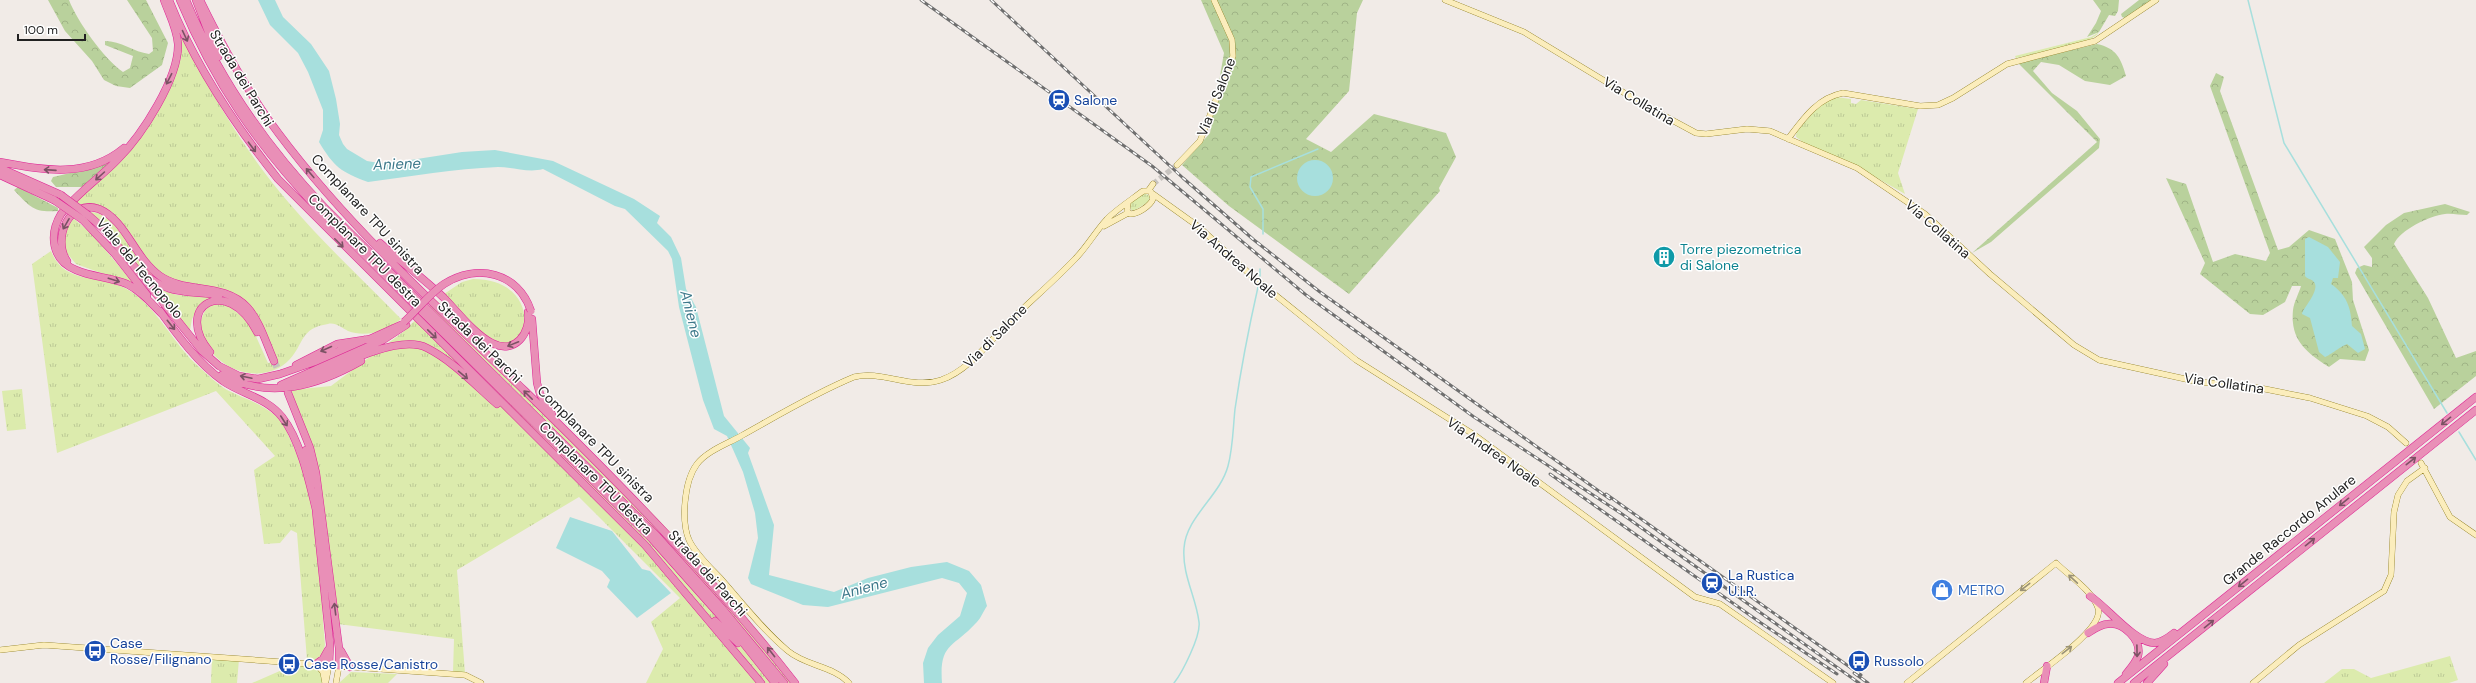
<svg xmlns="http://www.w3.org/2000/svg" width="2476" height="683" font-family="'DM Sans',sans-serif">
  <defs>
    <pattern id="grass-tufts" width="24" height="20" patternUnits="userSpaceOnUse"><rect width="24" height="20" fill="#dcebad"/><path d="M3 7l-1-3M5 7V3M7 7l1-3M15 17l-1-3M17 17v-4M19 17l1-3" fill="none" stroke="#bcc995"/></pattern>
    <pattern id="forest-crowns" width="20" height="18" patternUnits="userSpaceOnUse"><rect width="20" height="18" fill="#b9d19c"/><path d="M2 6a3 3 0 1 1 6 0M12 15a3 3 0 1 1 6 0" fill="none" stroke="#9fb386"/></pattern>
  </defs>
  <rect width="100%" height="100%" fill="#f1ebe7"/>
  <path fill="url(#grass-tufts)" d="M2099 32C2090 47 2034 54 2016 58L2015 56 2091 37Z
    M181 35C212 95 245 152 289 203 324 244 364 281 401 319 387 331 366 338 348 331 342 328 335 322 328 324 300 328 304 344 290 359 268 383 228 375 210 350 205 344 202 336 199 329 204 310 204 306 224 302L250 323 268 363 277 361C257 312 257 295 201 285 189 283 174 282 164 275 143 261 134 236 117 219 109 211 86 209 75 201L136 143 175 74 181 58Z
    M1836 97 1851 99V103L1856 104 1861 100 1918 109 1898 173 1905 194 1856 166 1807 145 1796 137 1797 131 1821 104Z
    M1144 193 1150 196 1148 202 1135 210H1131L1130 204Z
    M89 212C118 212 129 252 146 269 155 277 165 282 174 288L145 273Z
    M73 218 92 234 135 285 76 264 66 252 63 235Z
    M51 251C64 285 98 274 125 288 157 305 172 343 199 367 207 374 218 385 227 390 245 399 264 404 279 419 285 426 288 435 292 443 320 505 319 578 325 645L322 655 316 660H307L297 533 291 530 280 543 264 544 254 470 275 456 216 391 57 453 32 264Z
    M473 279C540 279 533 350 501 344 482 340 458 308 444 294L462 282Z
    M154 287 177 295 217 297 197 310 192 319 190 330Z
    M436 300C560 424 694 542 799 683H646L663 649 651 622 680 598 579 497 457 570 465 673 453 672 454 639 338 624 312 448 291 390 331 386 403 332Z
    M22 389 26 429 7 431 2 391Z
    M2450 656 2458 680 2449 683H2324L2342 669H2354L2371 678Z
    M212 657 239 659 237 683H211Z
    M298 663 329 665 325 683H252Z
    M351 672 397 674 388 683H339Z"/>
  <path fill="url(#forest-crowns)" d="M48 0H69C77 21 104 59 123 72L130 68 133 56 105 45V41C121 41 134 52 149 54L153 51 152 38 127 0H146L168 43 162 65 130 88 116 86 104 80 92 61 65 31Z
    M1201 0H1363L1357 13 1349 91 1306 139 1331 152 1374 114 1446 133 1456 157 1439 188 1440 191 1349 294 1229 206 1182 165 1210 133 1224 53Z
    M2093 0H2119L2118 11 2115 16 2109 15 2099 32 2087 37 2096 23 2101 11Z
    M2139 0H2152L2125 18 2122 17 2121 14Z
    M2097 44C2116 48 2121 58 2126 76L2110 85 2085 81 2059 65 2041 62 2033 71 2052 93 2077 111 2100 139 2099 148 1991 242 1972 253 2097 142 2018 63Z
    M2216 73 2224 77 2220 91 2278 250 2289 247 2309 230 2335 239 2352 282 2353 300 2369 350 2365 361 2340 359 2329 367C2306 352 2290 340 2293 310 2294 302 2299 293 2301 286H2292L2285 302 2263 315 2250 314 2200 274 2205 263 2166 178 2186 184 2213 262 2235 254 2266 261 2270 253 2210 86Z
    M118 156 84 187H56L51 181 53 177 92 168Z
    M18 187 58 208V211C34 213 30 207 14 190Z
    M2445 204 2470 212 2467 215C2460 215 2451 213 2445 214 2429 216 2400 230 2394 244L2428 298 2456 358 2476 351V376L2434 409 2355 273 2357 268 2364 265 2372 267V258L2364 247 2386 225 2404 213Z"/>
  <path fill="#a7dfdd" d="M258 0H275L283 17 311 44 329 71 336 99 340 124 339 135 343 144 347 149 367 161 385 164 462 152 495 150 553 161 634 199 660 216 657 223 671 237 681 258 686 289 696 307 724 416 750 448 748 453 774 525 769 575 834 592 868 578 911 567 947 562 969 571 981 585 987 606C983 612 980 620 975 624 953 648 939 643 942 683H924L923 663 928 648 938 635 960 616 967 593 959 583 942 578 828 607 803 605 751 584 748 578 758 538 755 513 743 472 727 436 714 429 703 400 679 307 672 259 668 251 625 209 615 206 543 169C528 173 514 167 498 167 454 169 412 176 368 182 341 172 334 167 319 142L323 130V110L308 72 298 53 270 25Z
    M1297 178a18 18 0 1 1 36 0a18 18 0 1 1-36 0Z
    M2309 237 2328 247 2340 262 2338 278H2333L2331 284C2347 295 2351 308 2352 326L2361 334 2365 349 2358 353 2347 344C2340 347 2327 357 2325 357L2319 352 2310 318 2302 314C2303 308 2322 289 2313 281 2311 279 2307 279 2305 276V239Z
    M570 517 612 531 642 569 650 571 671 593 637 618 607 587 610 580 602 571 556 548Z"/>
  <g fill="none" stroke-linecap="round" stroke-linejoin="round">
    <path stroke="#a7dfdd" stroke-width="1.5" d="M2248 0 2284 143 2447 413
      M1263 234V209L1250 187 1251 177 1318 149
      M1260 276V269
      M2459 432 2476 460
      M1174 683C1182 673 1201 636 1199 622 1196 597 1182 575 1184 548 1186 517 1220 496 1228 466 1233 448 1233 428 1235 409 1241 368 1249 327 1258 287"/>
    <path stroke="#c7c3bf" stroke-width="5.5" stroke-dasharray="5.5 3" stroke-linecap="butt" d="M1153 184 1177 165"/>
    <path stroke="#c7c3bf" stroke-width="7" stroke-dasharray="7 3.5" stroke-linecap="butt" d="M274 361 287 389"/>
    <g stroke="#7c6a03" stroke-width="6">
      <path id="secondary" d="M1445 0 1524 32 1646 106 1696 133 1706 134 1747 129 1770 131 1857 168 1925 214 1990 274 2074 345 2099 360 2199 382 2260 388 2310 398 2367 416 2388 427 2406 443
        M1788 139C1803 119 1817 98 1843 93L1920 106 1938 105 1953 98 2007 64 2095 41 2156 0
        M1177 165 1200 141 1233 56 1232 40 1214 0
        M1153 194 1199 227 1253 277 1356 360 1473 434 1695 597 1720 604 1833 683
        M1128 203 1127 211 1130 214C1138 214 1150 206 1153 199L1151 192
        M1104 226 1128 213
        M2421 463 2450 517 2476 535
        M0 650 44 645 465 675 481 683
        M317 665 323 672 325 683
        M326 681 329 665
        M336 683 339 666
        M849 683C833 666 806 666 788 651 763 630 743 604 722 580 711 568 696 555 689 540 681 521 684 481 697 464 707 451 727 444 741 436 777 416 815 393 854 377 882 370 912 390 941 380 967 371 986 346 1005 326 1028 303 1052 283 1075 259 1087 247 1095 232 1107 219 1117 209 1131 200 1143 191H1148L1153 184
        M1907 683 2056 563C2069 576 2092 590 2098 608 2105 629 2041 670 2026 683
        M2253 683 2299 645 2384 591 2391 575 2394 512 2398 495 2407 481 2425 468"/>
    </g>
    <g stroke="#de2595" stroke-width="8">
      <path id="highway" d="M169 0C195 66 234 124 278 179L645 545 761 683
        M180 0C215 84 257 144 319 210L652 539 733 630 775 683
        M186 0C219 79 265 145 324 207L657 536 721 607 784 683
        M196 0 218 57
        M200 0C220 41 242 82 268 119 341 221 436 305 525 391 620 484 713 578 795 683
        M0 162C43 170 87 179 124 148
        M0 168 61 195
        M0 175 54 200
        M88 215 104 229 202 351 219 366 239 376 258 379 280 374 314 362 364 340
        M83 220 115 254 147 295
        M380 243C401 262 423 278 443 297 456 310 475 335 492 343 515 355 531 333 528 312
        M67 261C52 239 69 198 99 209 126 220 135 259 160 276 186 294 223 282 247 307 260 321 266 343 274 361
        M140 271C170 296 183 290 219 295
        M160 311C178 336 198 363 223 381 242 394 267 398 282 417 301 441 310 485 317 514
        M162 314C151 303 141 291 127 284 110 277 92 277 76 270 51 260 49 234 61 214 77 193 100 178 118 159 142 135 179 78 178 44 177 29 169 14 164 0
        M532 319 537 383 540 394 552 414
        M210 352C172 307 227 273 257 332
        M296 365 337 344 370 339 401 325
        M222 375C270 400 317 386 361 361
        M281 385 383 340 406 325
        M297 385C327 372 396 332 427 348 453 361 475 385 497 404
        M288 393 310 448 316 473 339 648V666
        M306 450 313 484
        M316 511 330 644 329 665
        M2090 596C2107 607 2135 643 2155 643 2162 642 2169 637 2174 633
        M715 621 738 643
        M2088 633C2094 629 2101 624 2108 624 2123 622 2142 640 2138 656 2136 662 2130 669 2126 674
        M341 651 350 667
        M316 664 323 659 328 650
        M2044 683 2047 666
        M2118 683 2476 397
        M2134 683 2476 410
        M2147 683 2164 664"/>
    </g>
    <use href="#secondary" stroke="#fbedbc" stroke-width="5.5"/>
    <use href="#highway" stroke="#e98fb7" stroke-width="7"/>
    <g stroke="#6f6f6f" stroke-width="3">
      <path id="rail" d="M921 0 1152 166 1306 295 1335 316 1474 417 1622 514 1859 683
        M991 0 1183 178 1254 240 1320 292 1610 499
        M1550 474 1761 623 1837 674
        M1606 494 1861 675
        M1854 673 1868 683"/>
    </g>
    <use href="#rail" stroke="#fff" stroke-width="1.5" stroke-dasharray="4.5" stroke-linecap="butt"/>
    <g stroke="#de2595" stroke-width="8" stroke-linecap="butt">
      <path id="highway-bridge" d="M61 195 88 215
        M54 200 83 220
        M404 322C417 310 429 294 444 284 477 263 518 272 531 311"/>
    </g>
    <use href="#highway-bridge" stroke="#e98fb7" stroke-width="7"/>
  </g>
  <defs><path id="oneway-shaft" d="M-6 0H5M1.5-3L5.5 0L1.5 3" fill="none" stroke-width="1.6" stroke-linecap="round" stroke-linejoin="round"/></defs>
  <g stroke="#7b5264">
    <use href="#oneway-shaft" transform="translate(185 36) rotate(65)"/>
    <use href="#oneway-shaft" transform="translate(169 79) rotate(117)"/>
    <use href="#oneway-shaft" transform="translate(252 147) rotate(53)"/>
    <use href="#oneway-shaft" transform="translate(50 170) rotate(-176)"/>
    <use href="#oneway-shaft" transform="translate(310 173) rotate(-130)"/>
    <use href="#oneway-shaft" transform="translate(100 176) rotate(138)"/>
    <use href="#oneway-shaft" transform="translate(66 224) rotate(120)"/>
    <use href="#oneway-shaft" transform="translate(339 243) rotate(45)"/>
    <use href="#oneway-shaft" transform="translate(114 280) rotate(18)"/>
    <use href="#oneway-shaft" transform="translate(171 325) rotate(51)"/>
    <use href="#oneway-shaft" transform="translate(432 334) rotate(44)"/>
    <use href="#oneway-shaft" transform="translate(513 344) rotate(158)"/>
    <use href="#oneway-shaft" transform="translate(326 349) rotate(156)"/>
    <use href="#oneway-shaft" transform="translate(463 375) rotate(40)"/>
    <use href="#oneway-shaft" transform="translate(246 377) rotate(-168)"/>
    <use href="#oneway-shaft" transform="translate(528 395) rotate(-135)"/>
    <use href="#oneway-shaft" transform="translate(284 421) rotate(57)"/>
    <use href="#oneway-shaft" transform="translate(2446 421) rotate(141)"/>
    <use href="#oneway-shaft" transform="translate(2411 461) rotate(-38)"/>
    <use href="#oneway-shaft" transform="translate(2344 502) rotate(141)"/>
    <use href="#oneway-shaft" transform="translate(2310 542) rotate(-39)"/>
    <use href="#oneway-shaft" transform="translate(2243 583) rotate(141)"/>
    <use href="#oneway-shaft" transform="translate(335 609) rotate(-97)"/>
    <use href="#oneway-shaft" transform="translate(2209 624) rotate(-39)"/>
    <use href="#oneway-shaft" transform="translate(2137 651) rotate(89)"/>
    <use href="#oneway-shaft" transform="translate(771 652) rotate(-128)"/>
  </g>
  <g stroke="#999176">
    <use href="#oneway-shaft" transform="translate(2073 579) rotate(-137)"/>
    <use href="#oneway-shaft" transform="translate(2025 587) rotate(142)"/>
    <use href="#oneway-shaft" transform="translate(2067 650) rotate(-38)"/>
  </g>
  <defs>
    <g id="station-disc" transform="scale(1.15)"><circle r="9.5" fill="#1a4fb4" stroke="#fff"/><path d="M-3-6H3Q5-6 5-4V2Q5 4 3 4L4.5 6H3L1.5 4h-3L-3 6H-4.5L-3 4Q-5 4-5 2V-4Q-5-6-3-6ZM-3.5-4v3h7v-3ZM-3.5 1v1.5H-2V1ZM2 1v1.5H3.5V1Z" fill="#fff"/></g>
    <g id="building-disc" transform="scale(1.15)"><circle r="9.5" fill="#0f9aa8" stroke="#fff"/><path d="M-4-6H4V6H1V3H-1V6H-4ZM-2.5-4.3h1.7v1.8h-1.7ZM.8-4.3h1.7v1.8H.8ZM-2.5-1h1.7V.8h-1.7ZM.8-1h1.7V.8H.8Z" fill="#fff"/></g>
    <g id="shop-disc" transform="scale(1.15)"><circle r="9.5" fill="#3f7fe0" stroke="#fff"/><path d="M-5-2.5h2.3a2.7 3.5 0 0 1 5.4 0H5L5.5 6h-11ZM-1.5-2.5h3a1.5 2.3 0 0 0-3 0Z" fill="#fff"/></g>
    <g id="bus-disc" transform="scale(1.15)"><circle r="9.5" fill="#1a4fb4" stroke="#fff"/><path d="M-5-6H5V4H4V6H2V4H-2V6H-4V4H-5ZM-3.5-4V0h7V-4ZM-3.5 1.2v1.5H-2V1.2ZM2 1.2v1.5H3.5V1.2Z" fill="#fff"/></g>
  </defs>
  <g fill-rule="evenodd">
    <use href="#station-disc" x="1059" y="100"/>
    <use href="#building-disc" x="1664" y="257"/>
    <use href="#station-disc" x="1712" y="583"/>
    <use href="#shop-disc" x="1942" y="590"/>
    <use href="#bus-disc" x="95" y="651"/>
    <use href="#bus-disc" x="1859" y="661"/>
    <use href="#bus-disc" x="289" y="664"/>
  </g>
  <g text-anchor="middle" stroke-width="3" stroke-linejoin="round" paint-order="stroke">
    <g font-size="14" fill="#212121" stroke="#fff">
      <text transform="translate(242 78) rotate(59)" y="5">Strada dei Parchi</text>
      <text transform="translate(1216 97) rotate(-69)" y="5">Via di Salone</text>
      <text transform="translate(1639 101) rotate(31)" y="5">Via Collatina</text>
      <text transform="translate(368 214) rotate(47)" y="5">Complanare TPU sinistra</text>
      <text transform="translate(1938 229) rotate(41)" y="5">Via Collatina</text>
      <text transform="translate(365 250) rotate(45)" y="5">Complanare TPU destra</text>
      <text transform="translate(1234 259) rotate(41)" y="5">Via Andrea Noale</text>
      <text transform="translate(140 268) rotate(50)" y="5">Viale del Tecnopolo</text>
      <text transform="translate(995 336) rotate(-45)" y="5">Via di Salone</text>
      <text transform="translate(480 342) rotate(44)" y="5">Strada dei Parchi</text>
      <text transform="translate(2224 383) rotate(8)" y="5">Via Collatina</text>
      <text transform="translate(596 444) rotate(45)" y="5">Complanare TPU sinistra</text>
      <text transform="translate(1494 452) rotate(35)" y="5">Via Andrea Noale</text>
      <text transform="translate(596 478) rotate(45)" y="5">Complanare TPU destra</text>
      <text transform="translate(2289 530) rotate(-39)" y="5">Grande Raccordo Anulare</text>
      <text transform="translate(708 573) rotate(48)" y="5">Strada dei Parchi</text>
    </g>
    <g font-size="14" fill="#164399" stroke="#fff" text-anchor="start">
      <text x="1074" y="105">Salone</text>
      <text x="1728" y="580">La Rustica<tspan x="1728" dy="16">U.I.R.</tspan></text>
      <text x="110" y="648">Case<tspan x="110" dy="16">Rosse/Filignano</tspan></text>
      <text x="1874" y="666">Russolo</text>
      <text x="304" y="669">Case Rosse/Canistro</text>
    </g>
    <g font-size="14" fill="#0d838f" stroke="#fff" text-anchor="start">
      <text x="1680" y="254">Torre piezometrica<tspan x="1680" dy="16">di Salone</tspan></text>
    </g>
    <g font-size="14" fill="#366cbe" stroke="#fff" text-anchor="start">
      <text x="1958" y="595">METRO</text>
    </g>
    <g font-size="15" font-style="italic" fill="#3c788a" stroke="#fff">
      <text transform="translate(397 164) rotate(-2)" y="5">Aniene</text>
      <text transform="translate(691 314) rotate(76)" y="5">Aniene</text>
      <text transform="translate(864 588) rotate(-15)" y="5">Aniene</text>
    </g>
  </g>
  <path d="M18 34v6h67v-6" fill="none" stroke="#212121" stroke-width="2"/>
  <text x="24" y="34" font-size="12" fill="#212121" stroke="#ffffff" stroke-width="3" paint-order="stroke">100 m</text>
</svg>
